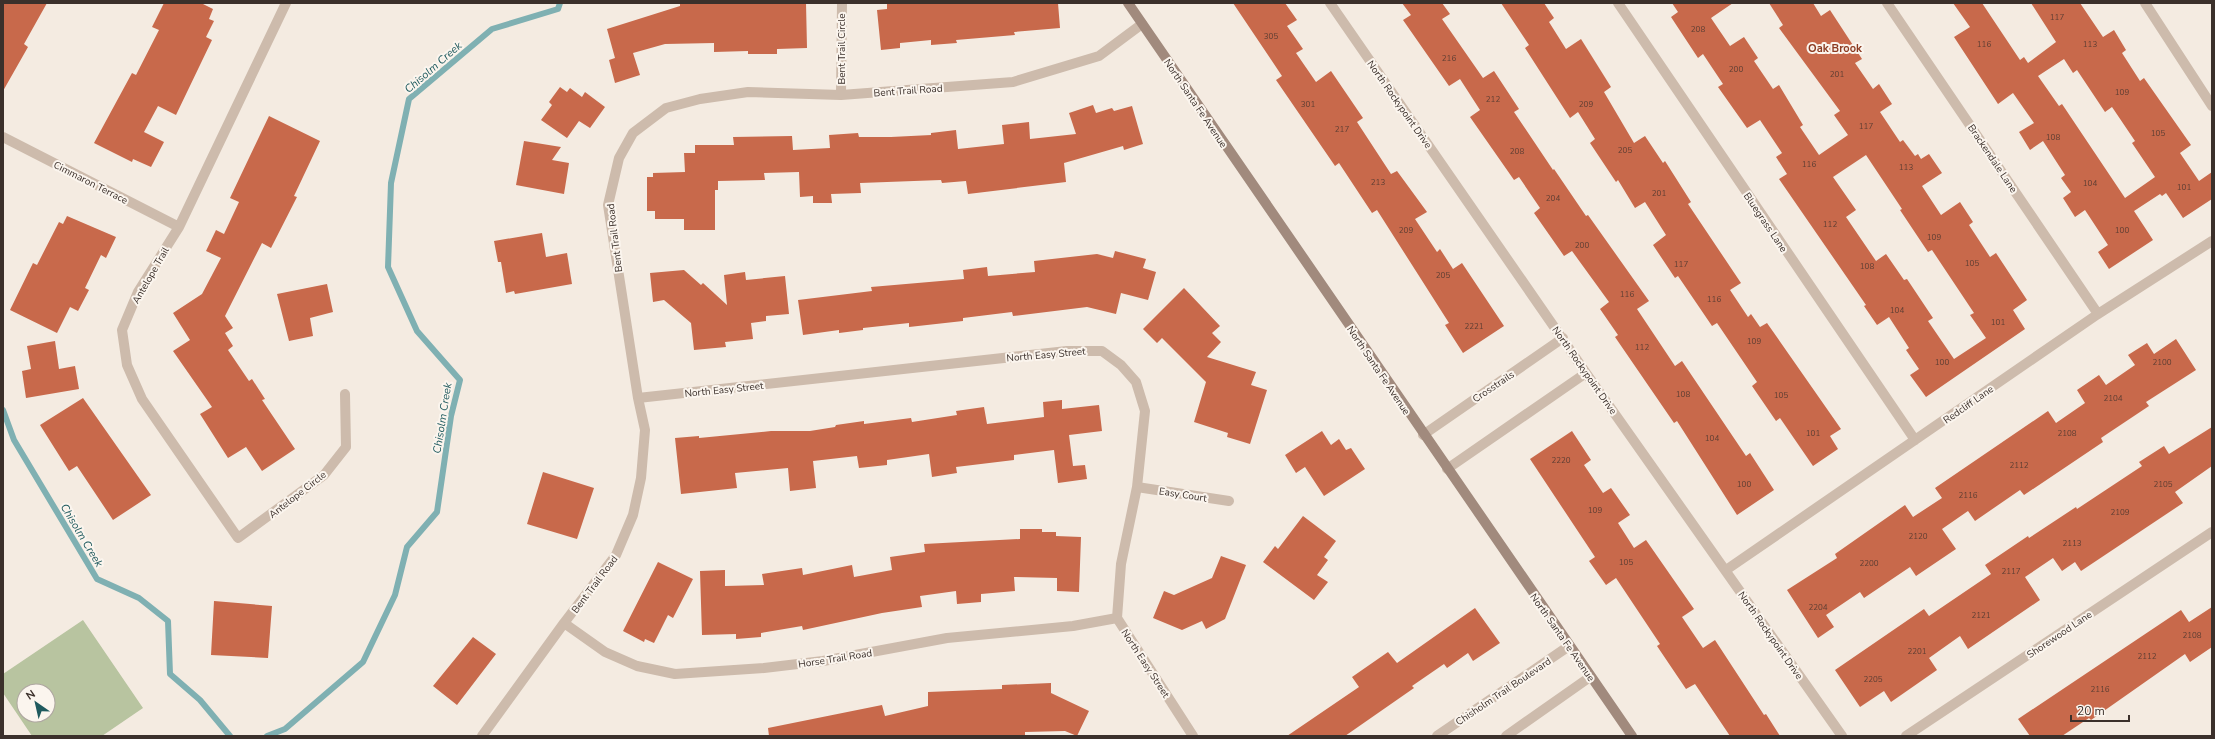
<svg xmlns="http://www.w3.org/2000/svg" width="2215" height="739" font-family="'Nunito Sans',sans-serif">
  <rect width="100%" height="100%" fill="#f4ebe1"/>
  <path fill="#b8c4a0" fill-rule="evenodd" d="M83 620 143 708 102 736H32L3 693V674ZM24 691H48V715H24Z"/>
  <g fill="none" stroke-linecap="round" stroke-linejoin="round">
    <path stroke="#7fb0b2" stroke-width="6" d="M3 410 14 440 97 579 139 598 168 621 170 674 200 700 230 736
      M267 736 285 729 363 662 395 595 407 547 437 512 451 416 460 380 417 331 388 267 391 183 409 99 492 29 558 9 560 3"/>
  </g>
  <path fill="#c8694b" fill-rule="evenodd" d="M3 3H47L24 44 28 47 3 91Z
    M164 3H201L213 9 209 19 214 21 206 37 212 40 176 115 158 106 144 132 164 142 151 167 133 159 132 162 94 143 132 73 136 75 159 30 152 27Z
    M680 3H806L807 48 777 49V54H748V51L714 52V43L665 44 633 53 640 75 615 83 609 60 615 58 607 29 680 6Z
    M887 3H1058L1060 28 1014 32 1015 35 956 40 957 43 931 45V40L900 43V48L881 50 877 10 887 9Z
    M1233 3H1285L1297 20 1287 26 1303 49 1296 53 1316 82 1331 71 1363 118 1357 122 1391 174 1397 171 1427 212 1415 219 1437 252 1440 249 1453 269 1462 263 1504 326 1463 353 1445 325 1449 323 1377 210 1372 213 1339 163 1335 166 1276 80 1282 76Z
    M1402 3H1442L1450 14 1442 19 1483 78 1494 71 1519 109 1514 112 1553 170 1554 169 1586 216 1588 215 1649 301 1637 309 1675 366 1682 361 1746 456 1750 453 1774 490 1737 515 1677 421 1674 423 1615 337 1618 335 1600 309 1609 302 1572 251 1564 256 1534 213 1540 208 1519 177 1514 180 1470 117 1480 110 1460 79 1449 86 1403 20 1411 15Z
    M1501 3H1544L1554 18 1549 22 1566 49 1581 39 1611 87 1604 92 1634 143 1645 136 1663 163 1665 161 1691 202 1688 204 1741 283 1730 290 1748 317 1751 314 1760 327 1767 323 1841 429 1830 436 1838 449 1813 466 1780 418 1776 421 1752 386 1757 382 1717 323 1712 326 1678 276 1675 278 1653 245 1666 235 1645 202 1635 208 1618 180 1616 182 1590 143 1595 139 1578 112 1570 118 1525 48 1529 45Z
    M1672 3H1733L1711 18 1730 46 1744 37 1758 58 1754 61 1773 89 1779 85 1803 125 1800 127 1819 155 1848 135 1834 115 1840 111 1779 28 1783 25 1769 3H1813L1821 16 1830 10 1862 59 1855 63 1873 89 1879 84 1892 104 1880 112 1900 142 1903 140 1915 156 1918 154 1921 159 1929 154 1942 173 1922 186 1941 215 1960 202 1973 222 1969 225 1990 257 1996 253 2027 300 2013 310 2025 329 1926 397 1910 375 1919 369 1906 350 1909 348 1889 317 1877 325 1864 306 1866 305 1779 179 1787 174 1776 157 1782 153 1760 120 1747 128 1718 87 1723 84 1703 54 1698 58 1671 17 1678 12ZM1866 155 1902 209 1900 210 1928 252 1932 250 1974 313 1970 315 1986 338 1954 359 1928 321 1933 318 1907 279 1904 280 1886 254 1876 261 1846 217 1856 210 1833 177Z
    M1953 3H1982L2020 60 2024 57 2028 63 2056 42 2031 3H2080L2103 37 2114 30 2126 50 2122 53 2140 81 2144 78 2191 145 2180 153 2199 181 2212 172V199L2183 218 2166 193 2162 196 2160 194 2134 211 2153 240 2109 269 2098 252 2108 245 2085 210 2075 217 2063 198 2071 192 2061 178 2065 175 2043 141 2030 150 2019 132 2034 123 2013 93 1998 104 1954 37 1970 27ZM2064 59 2073 73 2077 70 2105 112 2112 107 2135 141 2132 143 2155 177 2125 198 2062 104 2059 106 2038 76Z
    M560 87 567 92 570 88 582 97 585 92 605 107 590 128 579 121 567 138 541 120 552 105 549 102Z
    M1093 105 1096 113 1112 108 1114 111 1132 106 1143 144 1124 150 1123 146 1064 163 1066 182 968 194 966 181 942 183 941 180 860 183 861 193 831 194 832 203H813V196L800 197 799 172 764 173 765 180 718 181V190H715V230H684V219H655V211H647V177H653V173L685 172 684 153H695V145H734L733 137 792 136 793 150 830 148 829 135 858 133 859 137H891L931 135V133L956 130 958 149 1004 144 1002 125 1029 122 1030 139 1076 134 1069 113Z
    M269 116 320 141 294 196 297 197 271 248 262 243 225 316 233 328 225 333 233 346 228 350 249 381 252 379 265 399 262 400 295 449 262 471 246 447 228 458 200 414 212 407 173 351 190 340 173 313 202 294 221 258 206 251 216 230 224 234 239 202 230 198Z
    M524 141 561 147 552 160 569 163 564 194 516 185Z
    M67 216 116 237 106 258 101 255 85 288 89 290 78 311 70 307 57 333 10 310 33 263 37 265 59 222 63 224Z
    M542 233 546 257 567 253 572 284 515 294 514 291 506 293 501 262H498L494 241Z
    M1115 251 1146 259 1143 268 1156 272 1148 300 1121 293 1116 314 1087 307 1013 316 1012 312 963 318V321L909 327V323L863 328V330L839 333V330L803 335 798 300 872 291 871 287 964 279 963 270 987 267 988 276 1035 272 1034 261 1097 254 1113 258Z
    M684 270 701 285 703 283 727 305 724 275 745 272 746 280 785 276 789 314 766 316V321L751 323 753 339 725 342 726 347 694 350 691 323 664 300 653 302 650 273Z
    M327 284 333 312 310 318 313 336 289 341 277 294Z
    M1184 288 1220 326 1212 333 1221 342 1207 357 1256 372 1251 385 1267 390 1250 444 1227 437 1228 433 1194 422 1206 382 1162 338 1157 343 1143 329Z
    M2176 339 2196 370 2146 402 2149 406 2101 438 2103 442 2024 495 2020 490 1975 521 1968 511 1942 529 1956 549 1916 576 1910 567 1864 598 1860 592 1826 615 1834 627 1818 638 1787 590 1837 558 1835 554 1905 505 1913 517 1942 498 1935 488 2048 411 2056 423 2085 403 2077 390 2099 375 2106 385 2135 365 2128 355 2147 343 2154 354Z
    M55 341 59 369 75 366 79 389 26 398 22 371 31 369 27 346Z
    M83 398 151 495 113 520 77 466 69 471 40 425Z
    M1062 400V409L1099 405 1102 431 1069 435 1073 466 1085 465 1087 479 1058 483 1054 450 1014 455V460L956 467 957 473 932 477 929 454 887 460V465L859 468 857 456 813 461 816 488 790 491 788 468 735 473 737 488 681 494 675 438 699 436V438L771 431H810L835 427 836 425 864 421V424L911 418 912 422 957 415 956 411 984 407 987 424 1044 417 1043 402Z
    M2212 427V466L2175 492 2183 503 2081 571 2075 562 2062 571 2053 558 2025 577 2040 600 1968 649 1960 636 1929 658 1937 670 1891 702 1884 691 1860 707 1835 670 1924 609 1929 616 1991 574 1985 565 2028 536 2029 538 2076 507 2077 509 2142 466 2139 462 2164 446 2169 454Z
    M1322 431 1331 445 1339 439 1346 450 1351 448 1365 469 1324 496 1305 467 1296 473 1285 455Z
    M1572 431 1591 460 1584 465 1603 493 1611 488 1630 515 1618 523 1634 548 1646 540 1694 609 1682 617 1703 648 1715 640 1764 715 1766 714 1780 736H1730L1695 684 1686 689 1657 646 1660 644 1616 578 1606 585 1589 561 1595 557 1530 459Z
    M543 472 594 488 577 539 527 524Z
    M1303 516 1336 541 1324 557 1328 560 1317 575 1328 582 1314 600 1263 562 1275 546 1278 549Z
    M1020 529H1042V532H1056V536L1081 537 1079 592 1057 591V578L1014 577 1015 591 981 594V602L957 604 956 591 920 596 922 607 882 613 803 630 802 626 761 633V637L736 639V634L702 635 700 571 725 570V586L764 585 762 574 802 568 803 575 852 565 854 577 892 570 890 557 925 552 924 544 1020 539Z
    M1221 556 1246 565 1225 619 1206 629 1202 621 1182 630 1153 618 1164 591 1174 595 1212 578Z
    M658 562 693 579 673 618 668 615 654 643 645 639 644 642 623 631Z
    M214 601 272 606 268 658 211 655Z
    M2212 607V647L2190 662 2185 654 2091 720 2089 718 2062 736H2030L2018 719 2181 610 2189 622Z
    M1475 608 1500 643 1473 661 1468 653 1447 668 1444 664 1412 686 1414 688 1345 736H1287L1359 687 1352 677 1388 652 1397 663Z
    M473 637 496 654 457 705 433 686Z
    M1051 683V693L1089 711 1077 736 1065 731 1025 732V736H769L768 728 882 705 885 716 928 706V692L1002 689V685Z"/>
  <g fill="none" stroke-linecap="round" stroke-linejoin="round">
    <path stroke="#cdbbac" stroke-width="10" d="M286 3 179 227 138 292 122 330 127 365 142 399 238 538 324 475 346 447 345 394
      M1330 3 1586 373 1842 736
      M1618 3 1915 440
      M1887 3 2098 314
      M2145 3 2212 106
      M841 95 842 3
      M3 137 179 227
      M638 398 1067 351H1102L1121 365 1136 382 1145 411 1137 487 1121 564 1117 618 1193 736
      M1423 435 1563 338
      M1447 469 1586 373
      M1137 487 1229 501
      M1726 570 2098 314 2212 241
      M564 623 605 652 637 666 675 674 764 668 823 661 947 638 1073 626 1117 618
      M482 736 564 623 616 555 633 515 641 478 645 430 638 398 608 205 619 158 633 133 666 108 700 99 748 92 841 95 1013 82 1099 56 1142 24
      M1437 736 1569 646
      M1506 736 1590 677
      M1906 736 2212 532"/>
    <path stroke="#a18a7d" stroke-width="10" d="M1128 3 1632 736"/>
  </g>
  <g text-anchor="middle" stroke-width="4" stroke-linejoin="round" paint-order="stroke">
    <g font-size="8" fill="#5e3e33">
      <text x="2057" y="20">117</text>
      <text x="1698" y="32">208</text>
      <text x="1271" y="39">305</text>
      <text x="1984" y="47">116</text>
      <text x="2090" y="47">113</text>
      <text x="1449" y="61">216</text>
      <text x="1736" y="72">200</text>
      <text x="1837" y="77">201</text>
      <text x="2122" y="95">109</text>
      <text x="1493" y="102">212</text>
      <text x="1308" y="107">301</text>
      <text x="1586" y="107">209</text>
      <text x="1866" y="129">117</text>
      <text x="1342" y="132">217</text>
      <text x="2158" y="136">105</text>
      <text x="2053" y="140">108</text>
      <text x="1625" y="153">205</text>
      <text x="1517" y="154">208</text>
      <text x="1809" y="167">116</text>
      <text x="1906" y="170">113</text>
      <text x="1378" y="185">213</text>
      <text x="2090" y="186">104</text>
      <text x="2184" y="190">101</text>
      <text x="1659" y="196">201</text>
      <text x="1553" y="201">204</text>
      <text x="1830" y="227">112</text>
      <text x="1406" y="233">209</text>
      <text x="2122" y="233">100</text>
      <text x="1934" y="240">109</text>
      <text x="1582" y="248">200</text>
      <text x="1972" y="266">105</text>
      <text x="1681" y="267">117</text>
      <text x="1867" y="269">108</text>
      <text x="1443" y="278">205</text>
      <text x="1627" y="297">116</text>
      <text x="1714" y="302">116</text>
      <text x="1897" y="313">104</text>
      <text x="1998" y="325">101</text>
      <text x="1474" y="329">2221</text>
      <text x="1754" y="344">109</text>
      <text x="1642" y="350">112</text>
      <text x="1942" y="365">100</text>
      <text x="2162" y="365">2100</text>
      <text x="1683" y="397">108</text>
      <text x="1781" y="398">105</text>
      <text x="2113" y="401">2104</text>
      <text x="1813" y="436">101</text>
      <text x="2067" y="436">2108</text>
      <text x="1712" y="441">104</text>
      <text x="1561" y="463">2220</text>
      <text x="2019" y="468">2112</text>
      <text x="1744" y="487">100</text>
      <text x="2163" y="487">2105</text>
      <text x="1968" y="498">2116</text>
      <text x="1595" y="513">109</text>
      <text x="2120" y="515">2109</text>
      <text x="1918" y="539">2120</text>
      <text x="2072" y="546">2113</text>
      <text x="1626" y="565">105</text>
      <text x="1869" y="566">2200</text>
      <text x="2011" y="574">2117</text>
      <text x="1818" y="610">2204</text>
      <text x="1981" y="618">2121</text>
      <text x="2192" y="638">2108</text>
      <text x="1917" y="654">2201</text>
      <text x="2147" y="659">2112</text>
      <text x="1873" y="682">2205</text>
      <text x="2100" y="692">2116</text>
    </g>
    <g font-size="10" fill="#3b302b" stroke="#fbf5ee">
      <text transform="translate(841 49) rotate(-90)" y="4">Bent Trail Circle</text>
      <text transform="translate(908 90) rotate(-4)" y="4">Bent Trail Road</text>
      <text transform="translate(1196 103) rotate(56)" y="4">North Santa Fe Avenue</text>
      <text transform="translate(1400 104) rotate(55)" y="4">North Rockypoint Drive</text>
      <text transform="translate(1993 158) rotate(56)" y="4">Brackendale Lane</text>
      <text transform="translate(91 182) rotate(27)" y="4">Cimmaron Terrace</text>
      <text transform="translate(1766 222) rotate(56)" y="4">Bluegrass Lane</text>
      <text transform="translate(614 238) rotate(-97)" y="4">Bent Trail Road</text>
      <text transform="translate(150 275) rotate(-60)" y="4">Antelope Trail</text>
      <text transform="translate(1046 354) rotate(-5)" y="4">North Easy Street</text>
      <text transform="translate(1379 370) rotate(56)" y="4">North Santa Fe Avenue</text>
      <text transform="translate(1585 370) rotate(55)" y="4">North Rockypoint Drive</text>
      <text transform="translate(1493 386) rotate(-34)" y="4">Crosstrails</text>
      <text transform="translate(724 389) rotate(-6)" y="4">North Easy Street</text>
      <text transform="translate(1968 404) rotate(-35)" y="4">Redcliff Lane</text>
      <text transform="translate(297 494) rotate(-38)" y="4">Antelope Circle</text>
      <text transform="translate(1183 494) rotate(9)" y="4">Easy Court</text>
      <text transform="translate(594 584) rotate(-53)" y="4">Bent Trail Road</text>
      <text transform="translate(2059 634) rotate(-34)" y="4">Shorewood Lane</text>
      <text transform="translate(1771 635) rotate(55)" y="4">North Rockypoint Drive</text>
      <text transform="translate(1563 637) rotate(55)" y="4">North Santa Fe Avenue</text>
      <text transform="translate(835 658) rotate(-9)" y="4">Horse Trail Road</text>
      <text transform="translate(1146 663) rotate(57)" y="4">North Easy Street</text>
      <text transform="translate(1503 691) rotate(-34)" y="4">Chisholm Trail Boulevard</text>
    </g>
    <g font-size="11" font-weight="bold" fill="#8c3b22" stroke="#fbf5ee">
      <text x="1835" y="52">Oak Brook</text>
    </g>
    <g font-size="11" font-style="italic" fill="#1f5a5e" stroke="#fbf5ee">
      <text transform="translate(433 67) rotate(-41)" y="4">Chisolm Creek</text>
      <text transform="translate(442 418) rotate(-81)" y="4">Chisolm Creek</text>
      <text transform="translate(82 535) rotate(59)" y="4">Chisolm Creek</text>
    </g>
  </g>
  <rect width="2215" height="739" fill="none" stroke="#3b302b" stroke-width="8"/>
  <g transform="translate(36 703) rotate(326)"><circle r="19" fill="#fbf5ee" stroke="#aea6a0"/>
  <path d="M0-3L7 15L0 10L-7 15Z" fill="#1f5a5e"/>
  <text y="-6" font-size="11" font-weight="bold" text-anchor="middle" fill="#3b302b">N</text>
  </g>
  <path d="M2071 715v6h58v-6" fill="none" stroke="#3b302b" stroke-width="2"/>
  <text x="2077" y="715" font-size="12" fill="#3b302b" stroke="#fbf5ee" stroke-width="3" paint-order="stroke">20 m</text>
</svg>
